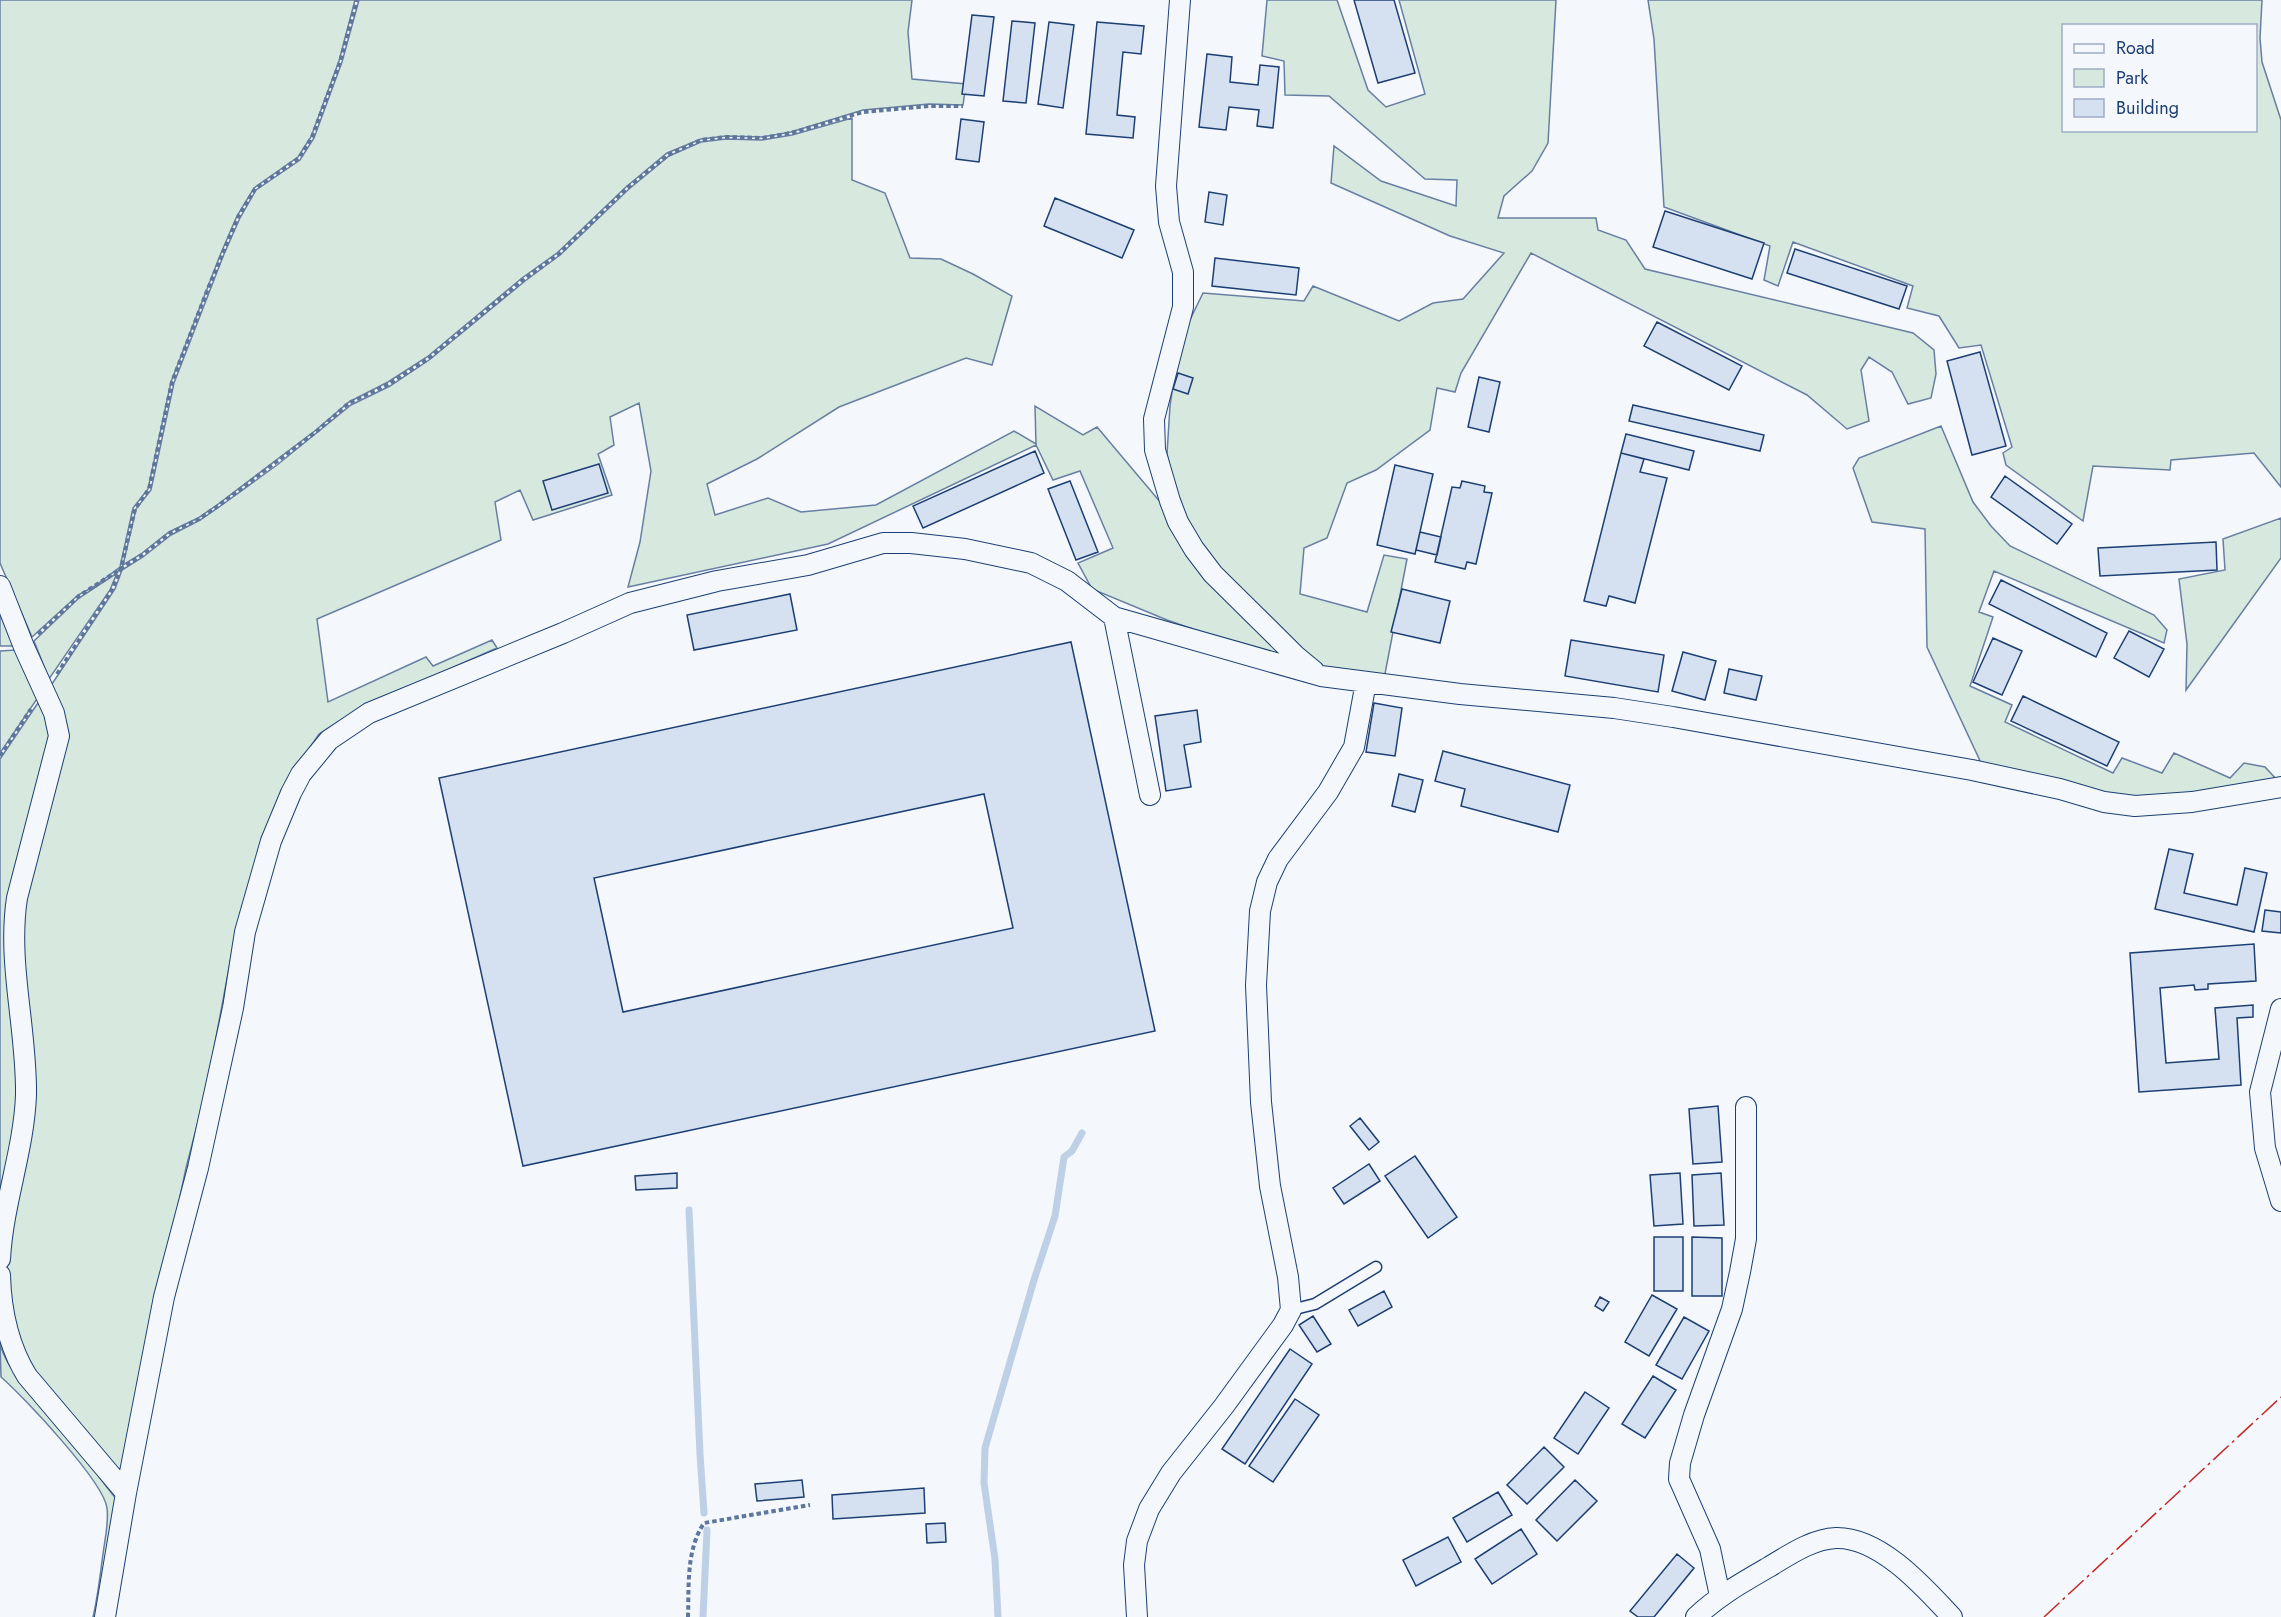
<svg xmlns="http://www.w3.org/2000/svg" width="2281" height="1617" font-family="Jost,sans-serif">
  <rect width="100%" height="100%" fill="#f4f7fb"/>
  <path fill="#d7e8df" stroke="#687fa3" stroke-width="1.5" fill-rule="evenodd" d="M0 0H355L339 61 311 137 298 157 254 188 237 216 221 253 171 382 148 489 133 508 120 567 95 586 78 595 32 637 0 563Z
    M359 0H912L908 32 912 79 966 84 963 105 929 104 863 110 791 132 762 137 726 136 701 139 667 153 626 187 557 253 522 278 427 357 388 382 349 402 316 430 217 505 198 518 169 532 141 554 123 565 136 509 151 490 174 383 224 254 240 218 256 190 300 160 314 138 342 62Z
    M1267 0H1337L1368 90 1386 107 1425 94 1399 0H1556L1548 143 1532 171 1504 196 1498 218H1596L1598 230 1626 240 1645 269 1913 333 1934 350 1936 374 1931 398 1908 404 1892 372 1869 357 1861 370 1869 421 1847 429 1807 395 1531 253 1461 373 1455 392 1437 388 1430 430 1376 470 1347 483 1327 538 1304 548 1300 594 1367 612 1384 555 1407 559 1384 679 1323 670 1213 566 1189 527 1176 492 1167 454 1170 406 1174 379 1188 324 1203 293 1304 301 1313 286 1399 321 1433 303 1463 299 1504 253 1450 236 1331 183 1334 146 1381 181 1456 206 1457 180 1425 179 1329 96 1285 95 1284 61 1262 56Z
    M1648 0H2262L2260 38 2262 62 2281 120V487L2254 453 2171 460 2170 470 2093 466 2083 521 2006 465 2003 453 2012 447 1981 345 1959 348 1939 316 1907 308 1913 286 1793 242 1778 286 1764 280 1770 246 1664 207 1654 39ZM2064 26H2256V130H2064Z
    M852 118V180L885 193 910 258 941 259 973 274 1012 296 992 365 966 358 839 407 757 459 707 484 715 515 768 498 801 512 876 505 1014 431 1036 444 1035 406 1083 435 1097 427 1290 656 1285 661 1167 620 1092 589 1078 563 1113 548 1080 471 1053 480 1036 445 828 544 628 587 640 542 651 471 639 403 610 417 614 445 598 454 612 495 533 520 520 490 495 502 501 540 317 619 328 702 426 657 433 666 492 640 497 648 365 706 341 720 319 734 290 777 235 936 206 1091 186 1168 155 1315 127 1475 118 1474 25 1360 7 1289 6 1262 15 1198 20 926 63 749 50 687 115 589 122 570 143 557 171 535 200 520 219 507 277 465 351 405 390 386 429 360 525 281 560 255 629 189 669 156 701 142 726 139 762 140 792 135Z
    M1941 426 1973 502 1991 526 2010 546 2154 615 2167 630 2164 643 1994 571 1979 612 1993 617 1970 686 2012 705 2005 722 2113 773 2122 758 2162 773 2174 753 2230 778 2244 763 2265 767 2278 781 2192 795 2136 799 1982 765 1927 647 1925 529 1872 522 1853 468 1859 458Z
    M2281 518V558L2186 690 2187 644 2179 579 2225 570 2223 539Z
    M117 573 110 590 49 679 34 641 79 598Z
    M0 607 15 646H0Z
    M16 650 39 696 0 753V651Z
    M40 700 51 730 15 871 20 1095 0 1209V759Z
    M0 1343C6 1374 50 1413 70 1439 87 1459 101 1481 118 1501L99 1617H93C98 1596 100 1575 103 1554 105 1539 109 1522 107 1508 104 1482 23 1396 1 1377Z"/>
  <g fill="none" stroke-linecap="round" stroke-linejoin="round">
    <path stroke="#bed0e5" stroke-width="7" d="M689 1210 700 1454 704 1513
      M703 1617 707 1530
      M998 1617 995 1559 984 1483 985 1448 1034 1280 1055 1216 1064 1157 1072 1151 1082 1133"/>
  </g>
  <path fill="#d5e0f0" stroke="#1d3f73" stroke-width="1.5" fill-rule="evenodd" d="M1354 0H1394L1415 73 1378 83Z
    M972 15 994 17 984 96 962 94Z
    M1012 21 1035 23 1026 103 1003 101Z
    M1049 22 1074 25 1063 108 1038 104Z
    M1097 22 1144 26 1141 54 1123 52 1117 115 1135 117 1133 138 1086 134Z
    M1207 54 1232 57 1230 82 1258 85 1260 65 1279 67 1273 128 1257 126 1259 110 1229 107 1226 130 1199 127Z
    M961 119 984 122 979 162 956 159Z
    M1209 192 1227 195 1223 225 1205 222Z
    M1055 198 1134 230 1122 258 1044 226Z
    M1665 211 1764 243 1752 279 1653 247Z
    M1795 249 1907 286 1899 309 1787 273Z
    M1215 258 1299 268 1296 295 1212 286Z
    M1657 322 1742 366 1729 390 1644 346Z
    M1980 352 2006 446 1972 455 1947 361Z
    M1178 373 1193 378 1188 394 1173 389Z
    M1479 377 1500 382 1489 432 1468 427Z
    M1633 405 1764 435 1760 451 1629 421Z
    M1626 434 1694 451 1689 470 1621 453Z
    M1035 451 1044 473 923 528 913 506Z
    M1621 453 1644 459 1640 472 1667 478 1635 603 1609 596 1606 606 1584 601Z
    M599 464 608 493 552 510 543 481Z
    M1395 465 1433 474 1415 554 1377 545Z
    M2005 476 2072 524 2057 544 1991 497Z
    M1070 481 1098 552 1076 560 1048 489Z
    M1462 481 1485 486 1484 492 1492 493 1476 564 1467 562 1465 569 1435 562 1452 487 1460 488Z
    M1420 532 1441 537 1437 555 1416 550Z
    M2216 542 2217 570 2100 576 2098 548Z
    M2001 580 2107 633 2096 657 1989 604Z
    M1402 589 1450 601 1440 643 1391 632Z
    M790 594 797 630 694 650 687 615Z
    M2129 631 2164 649 2149 677 2114 658Z
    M1993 638 2022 651 2002 695 1973 682Z
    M1571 640 1664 655 1658 692 1565 676Z
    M1071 642 1155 1031 523 1166 439 778ZM984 794 1013 928 623 1012 594 878Z
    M1683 652 1716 661 1705 700 1672 691Z
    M1729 669 1762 676 1756 700 1724 693Z
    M2023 696 2119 742 2107 766 2011 721Z
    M1374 703 1402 708 1395 756 1366 752Z
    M1197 710 1201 742 1184 745 1191 787 1166 791 1155 716Z
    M1443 751 1570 785 1558 832 1461 806 1465 789 1435 781Z
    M1399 774 1423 780 1415 812 1392 806Z
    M2169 849 2193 854 2184 893 2237 905 2245 868 2267 873 2254 932 2155 909Z
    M2265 910 2281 912V933L2262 931Z
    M2254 944 2256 981 2208 984V989L2195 990 2194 985 2160 988 2166 1063 2219 1059 2215 1008 2253 1005V1017L2237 1018 2241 1085 2139 1092 2130 953Z
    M1718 1106 1722 1162 1693 1164 1689 1109Z
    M1360 1118 1379 1142 1369 1150 1350 1126Z
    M1415 1156 1457 1217 1428 1238 1385 1176Z
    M1369 1164 1380 1181 1344 1204 1333 1188Z
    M677 1173V1188L636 1190 635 1176Z
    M1680 1173 1683 1224 1654 1226 1650 1175Z
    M1721 1173 1724 1225 1694 1226 1692 1175Z
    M1654 1237H1683V1291H1654Z
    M1692 1237 1722 1238V1296H1692Z
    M1384 1291 1392 1307 1358 1326 1349 1310Z
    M1652 1295 1677 1309 1649 1356 1625 1342Z
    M1600 1297 1609 1302 1603 1311 1595 1306Z
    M1313 1316 1331 1344 1317 1352 1299 1325Z
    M1684 1317 1709 1331 1682 1379 1656 1365Z
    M1290 1349 1312 1364 1245 1464 1222 1449Z
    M1653 1376 1676 1390 1645 1438 1622 1424Z
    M1585 1392 1609 1408 1578 1454 1554 1438Z
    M1295 1399 1319 1415 1273 1482 1249 1466Z
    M1544 1447 1564 1467 1527 1504 1507 1485Z
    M802 1480 804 1497 757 1501 755 1484Z
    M1575 1480 1597 1501 1557 1541 1536 1520Z
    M924 1488 925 1513 833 1519 832 1495Z
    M1498 1492 1512 1515 1467 1542 1453 1518Z
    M945 1523 946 1542 927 1543 926 1524Z
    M1521 1529 1537 1554 1492 1584 1475 1559Z
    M1448 1537 1461 1562 1416 1586 1403 1560Z
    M1677 1554 1694 1568 1654 1617H1638L1630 1611Z"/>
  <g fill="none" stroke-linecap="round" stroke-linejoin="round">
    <g stroke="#1d3f73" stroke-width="13">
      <path id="service" d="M1291 1310 1315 1304 1376 1267"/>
    </g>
    <g stroke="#1d3f73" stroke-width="22">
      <path id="minor" d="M1180 0 1166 186 1169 222 1183 272V307L1154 419 1155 450 1170 501 1178 522 1194 549 1213 574 1297 657 1314 671
        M0 586 24 647 54 713 59 736 17 898C7 963 27 1029 26 1095 24 1150 3 1203 0 1259
        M1114 617 1150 795
        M2281 1009 2260 1092 2265 1148 2281 1201
        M0 1275C1 1311 8 1345 27 1376L126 1493
        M1720 1596 1710 1549 1679 1479 1680 1463 1694 1415 1732 1309 1740 1272 1746 1239V1107
        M105 1617 126 1493 164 1297 198 1168 233 1008 245 932 271 841 291 793 301 774 329 740 369 713 563 633 630 603 717 581 808 565 883 543H911L965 549 1031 563 1067 581 1114 617 1321 676 1460 694 1614 708 1673 717 1972 770 2060 789 2104 802 2135 806 2192 802 2281 787
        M1137 1617 1134 1565 1137 1541 1149 1509 1171 1473 1224 1406 1283 1325 1291 1310 1288 1277 1270 1186 1261 1102 1256 985 1260 911 1267 882 1278 859 1328 792 1354 747 1366 682
        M1696 1617C1718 1596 1743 1582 1769 1567 1789 1555 1812 1539 1836 1538 1880 1537 1924 1587 1952 1617"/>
    </g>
    <path stroke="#5e769c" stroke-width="4" stroke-dasharray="4.5 3" stroke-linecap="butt" d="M38 634 79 596 142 555 170 533 199 519 218 506 317 431 349 403 389 384 428 359 523 280 559 254 627 188 668 155 701 140 726 137 762 138 791 133 863 112 929 106H963
      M57 674 112 590 121 568 135 509 149 489 172 382 207 291 238 217 255 189 299 158 312 137 340 62 357 0
      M0 756 31 709
      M688 1617C689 1586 686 1550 704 1523L810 1505"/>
    <use href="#service" stroke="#f4f7fb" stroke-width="10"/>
    <use href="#minor" stroke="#f4f7fb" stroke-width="20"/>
    <path stroke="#c62828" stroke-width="1.5" stroke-dasharray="21 4.5 3 4.5" stroke-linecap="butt" d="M2044 1617 2281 1397"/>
  </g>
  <rect x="2062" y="24" width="195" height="108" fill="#f4f7fb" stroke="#9eadc5" stroke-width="1.5"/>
  <rect x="2074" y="44" width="30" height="9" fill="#f4f7fb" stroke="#9eadc5" stroke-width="1.5"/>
  <text x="2116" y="54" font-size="18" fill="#1d3f73">Road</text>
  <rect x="2074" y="69" width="30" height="18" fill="#d7e8df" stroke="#9eadc5" stroke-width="1.5"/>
  <text x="2116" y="84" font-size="18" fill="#1d3f73">Park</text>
  <rect x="2074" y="99" width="30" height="18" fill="#d5e0f0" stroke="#9eadc5" stroke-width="1.5"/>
  <text x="2116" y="114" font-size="18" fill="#1d3f73">Building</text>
</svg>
